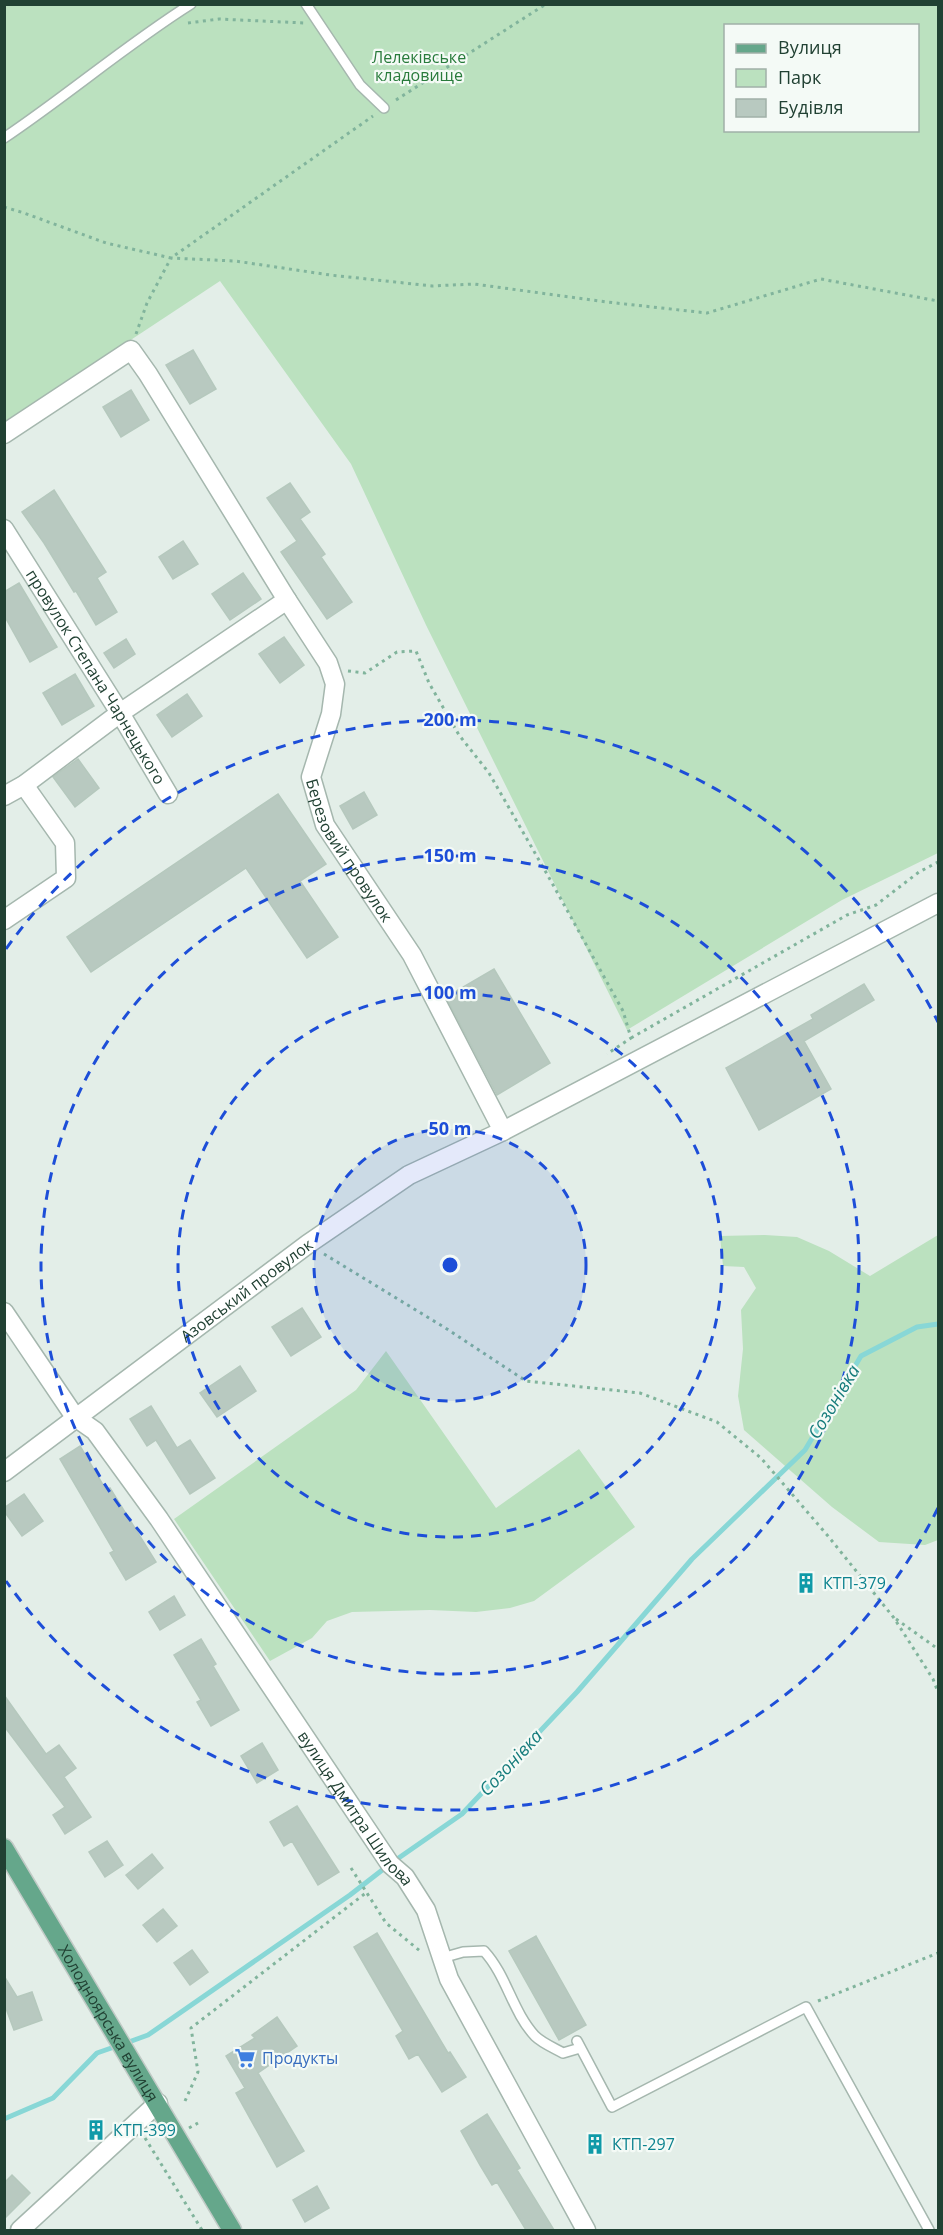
<svg xmlns="http://www.w3.org/2000/svg" width="943" height="2235" font-family="'Open Sans',sans-serif">
  <rect width="100%" height="100%" fill="#e3eee8"/>
  <path fill="#bbe1bf" fill-rule="evenodd" d="M4 5H938V853L842 900 627 1030 426 625 351 464 220 281 5 423ZM726 26H918V130H726Z
    M765 1235 797 1237 829 1251 870 1276 938 1235V1540L925 1545 879 1542 832 1507 744 1430 738 1396 743 1349 741 1310 756 1288 744 1267 723 1266 720 1236Z
    M386 1351 496 1508 579 1449 635 1527 534 1601 510 1608 476 1612 430 1610 352 1612 327 1621 312 1638 270 1661 174 1519 356 1390Z"/>
  <g fill="none" stroke-linecap="round" stroke-linejoin="round">
    <path stroke="#88d7d6" stroke-width="5" d="M126 2043 148 2035 350 1895 390 1864 462 1814 577 1692 692 1559 805 1450 861 1356 917 1327 938 1324
      M4 2119 53 2098 97 2053 117 2046"/>
  </g>
  <path fill="#b8c9c0" stroke="#b5c8bd" stroke-width="1.5" d="M193 350 216 389 190 404 166 365Z
    M131 390 149 420 121 437 103 407Z
    M290 483 310 512 300 519 325 554 321 557 352 602 327 619 281 552 297 541 267 498Z
    M54 490 106 572 97 578 117 612 96 625 76 591 74 592 44 543 22 512Z
    M183 541 198 564 173 579 159 557Z
    M243 573 261 599 230 620 212 594Z
    M19 583 57 647 30 662 4 615V592Z
    M284 637 304 665 280 683 259 654Z
    M126 639 135 654 114 668 104 653Z
    M75 674 94 706 62 725 43 693Z
    M187 694 202 716 172 737 157 715Z
    M78 759 99 788 75 807 53 777Z
    M364 792 377 815 353 829 340 806Z
    M278 794 326 864 300 881 338 937 307 958 246 868 91 972 67 937Z
    M494 969 550 1063 497 1095 446 997Z
    M864 984 874 1000 804 1041 831 1089 759 1130 726 1068 813 1019 811 1015Z
    M302 1308 321 1337 291 1356 272 1327Z
    M240 1366 256 1391 217 1417 200 1393Z
    M151 1406 177 1448 190 1440 215 1478 190 1494 156 1440 147 1446 130 1419Z
    M80 1446 106 1490 110 1488 156 1562 126 1580 110 1553 114 1551 60 1459Z
    M24 1494 43 1521 22 1536 4 1511V1508Z
    M174 1596 185 1615 160 1630 149 1612Z
    M201 1639 216 1664 213 1666 239 1710 211 1726 197 1702 201 1700 174 1655Z
    M4 1695 46 1754 59 1745 76 1768 64 1777 91 1817 65 1834 53 1815 65 1807 4 1726Z
    M262 1743 278 1770 257 1783 241 1756Z
    M297 1806 339 1872 318 1885 292 1841 284 1846 270 1822Z
    M107 1841 123 1865 105 1877 89 1852Z
    M152 1854 163 1868 138 1889 126 1875Z
    M163 1909 177 1926 157 1942 143 1925Z
    M377 1933 448 2053 450 2052 466 2077 442 2092 418 2054 409 2059 396 2036 403 2031 354 1947Z
    M536 1936 586 2025 559 2040 509 1951Z
    M192 1950 208 1972 190 1985 174 1963Z
    M4 1976 17 1997 32 1992 42 2020 14 2030 4 2003Z
    M277 2017 297 2046 258 2073 304 2151 277 2167 236 2093 245 2088 226 2056 255 2038 252 2035Z
    M487 2114 520 2168 517 2170 554 2230H526L497 2182 492 2185 480 2165 461 2131Z
    M12 2175 30 2193 4 2219V2183Z
    M317 2186 329 2208 305 2222 293 2200Z"/>
  <g fill="none" stroke-linecap="round" stroke-linejoin="round">
    <g stroke="#a5b7ae" stroke-width="12">
      <path id="service" d="M306 4 360 85 384 108
        M4 138C68 95 126 45 191 4
        M442 1958 463 1952 484 1951C507 1976 512 2011 535 2036 542 2043 554 2048 563 2053L580 2048
        M577 2041 612 2107 806 2007 929 2230"/>
    </g>
    <g stroke="#a5b7ae" stroke-width="21">
      <g id="minor">
        <path id="s1" d="M4 434 131 350 148 374 287 600 328 663 335 684 331 714 311 777 325 825 412 955 503 1131"/>
        <path id="s2" d="M4 529 120 713 168 794"/>
        <path d="M4 796 24 785 120 713 287 600"/>
        <path d="M4 920 66 878 65 843 24 785"/>
        <path id="s3" d="M4 1312 75 1417 95 1431 159 1519 390 1864 405 1877 426 1910 449 1979 586 2230"/>
        <path id="s4" d="M4 1472 308 1244 409 1175 503 1131 938 903"/>
        <path d="M20 2230 158 2103"/>
      </g>
    </g>
    <g stroke="#c1cac6" stroke-width="21">
      <g id="primary">
        <path id="s5" d="M4 1848 232 2230"/>
      </g>
    </g>
    <path stroke="#81b49c" stroke-width="3" stroke-dasharray="3 4.5" stroke-linecap="butt" d="M188 23 219 19 304 23
      M396 100 546 4
      M4 207 24 213 106 243 171 258 373 116
      M136 334 147 303 171 258 235 261 330 275 432 286 474 284 607 302 707 313 821 279 938 301
      M348 671 365 673 397 652 416 651 429 683 459 735 489 773 547 874 623 1011 631 1038 607 1054
      M631 1038 847 915 876 905 919 872 938 862
      M324 1254 447 1329 526 1381 640 1393 717 1422 761 1458 828 1536 894 1618 933 1679 938 1692
      M896 1619 938 1649
      M351 1868 386 1923 420 1951
      M818 2001 938 1953
      M185 2101 198 2072 191 2028 367 1892
      M189 2128 198 2123
      M145 2138 202 2230"/>
    <use href="#service" stroke="#fff" stroke-width="9"/>
    <use href="#minor" stroke="#fff" stroke-width="18"/>
    <use href="#primary" stroke="#65a78b" stroke-width="18"/>
  </g>
  <circle cx="450" cy="1265" r="136" fill="#1d4ed8" fill-opacity=".12"/>
  <g fill="none" stroke="#1d4ed8" stroke-width="3" stroke-dasharray="10 8">
    <circle cx="450" cy="1265" r="136"/>
    <circle cx="450" cy="1265" r="272"/>
    <circle cx="450" cy="1265" r="409"/>
    <path d="M938 1508A545 545 0 0 1 6 1581M6 949A545 545 0 0 1 938 1022"/>
  </g>
  <defs>
    <g id="building-bare" transform="scale(1.62)"><path d="M-4-6H4V6H1V3H-1V6H-4ZM-2.5-4.3h1.7v1.8h-1.7ZM.8-4.3h1.7v1.8H.8ZM-2.5-1h1.7V.8h-1.7ZM.8-1h1.7V.8H.8Z" fill="#0f9aa8" stroke="#f4faf6" stroke-width="2.5" paint-order="stroke"/></g>
    <g id="supermarket-bare" transform="scale(1.62)"><path d="M-6-5.5h2.5l.6 2H6L4.5 2H-2.5L-4.4-4H-6ZM-1.5 3.2a1.3 1.3 0 1 0 .1 0ZM3 3.2a1.3 1.3 0 1 0 .1 0Z" fill="#3f7fe0" stroke="#f4faf6" stroke-width="2.5" paint-order="stroke"/></g>
  </defs>
  <g fill-rule="evenodd">
    <use href="#building-bare" x="806" y="1583"/>
    <use href="#supermarket-bare" x="245" y="2058"/>
    <use href="#building-bare" x="96" y="2130"/>
    <use href="#building-bare" x="595" y="2144"/>
  </g>
  <g text-anchor="middle" stroke-width="4.5" stroke-linejoin="round" paint-order="stroke">
    <g font-size="16" fill="#287b3b" stroke="#f4faf6">
      <text x="419" y="63">Лелеківське<tspan x="419" dy="18">кладовище</tspan></text>
    </g>
    <g font-size="16" fill="#214133" stroke="#f4faf6">
      <text dy="6" stroke="none"><textPath href="#s2" startOffset="174">провулок Степана Чарнецького</textPath></text>
      <text dy="6" stroke="none"><textPath href="#s1" startOffset="724">Березовий провулок</textPath></text>
      <text dy="6" stroke="none"><textPath href="#s4" startOffset="303">Азовський провулок</textPath></text>
      <text dy="6" stroke="none"><textPath href="#s3" startOffset="610">вулиця Дмитра Шилова</textPath></text>
      <text dy="6" stroke="none"><textPath href="#s5" startOffset="204">Холодноярська вулиця</textPath></text>
    </g>
    <g font-size="16" fill="#0d838f" stroke="#f4faf6" text-anchor="start">
      <text x="823" y="1589">КТП-379</text>
      <text x="113" y="2136">КТП-399</text>
      <text x="612" y="2150">КТП-297</text>
    </g>
    <g font-size="16" fill="#366cbe" stroke="#f4faf6" text-anchor="start">
      <text x="262" y="2064">Продукты</text>
    </g>
    <g font-size="18" font-style="italic" fill="#167c7c" stroke="#f4faf6">
      <text transform="translate(834 1402) rotate(-59)" y="6">Созонівка</text>
      <text transform="translate(511 1763) rotate(-47)" y="6">Созонівка</text>
    </g>
  </g>
  <circle cx="450" cy="1265" r="9" fill="#1d4ed8" stroke="#f4faf6" stroke-width="3"/>
  <g font-size="18" text-anchor="middle" font-weight="bold" fill="#1d4ed8" stroke="#f4faf6" stroke-width="4.5" stroke-linejoin="round" paint-order="stroke">
    <text x="450" y="726">200 m</text>
    <text x="450" y="862">150 m</text>
    <text x="450" y="999">100 m</text>
    <text x="450" y="1135">50 m</text>
  </g>
  <rect width="943" height="2235" fill="none" stroke="#214133" stroke-width="12"/>
  <rect x="724" y="24" width="195" height="108" fill="#f4faf6" stroke="#a0b0a8" stroke-width="1.5"/>
  <rect x="736" y="44" width="30" height="9" fill="#65a78b" stroke="#a0b0a8" stroke-width="1.5"/>
  <text x="778" y="54" font-size="18" fill="#214133">Вулиця</text>
  <rect x="736" y="69" width="30" height="18" fill="#bbe1bf" stroke="#a0b0a8" stroke-width="1.5"/>
  <text x="778" y="84" font-size="18" fill="#214133">Парк</text>
  <rect x="736" y="99" width="30" height="18" fill="#b8c9c0" stroke="#a0b0a8" stroke-width="1.5"/>
  <text x="778" y="114" font-size="18" fill="#214133">Будівля</text>
</svg>
